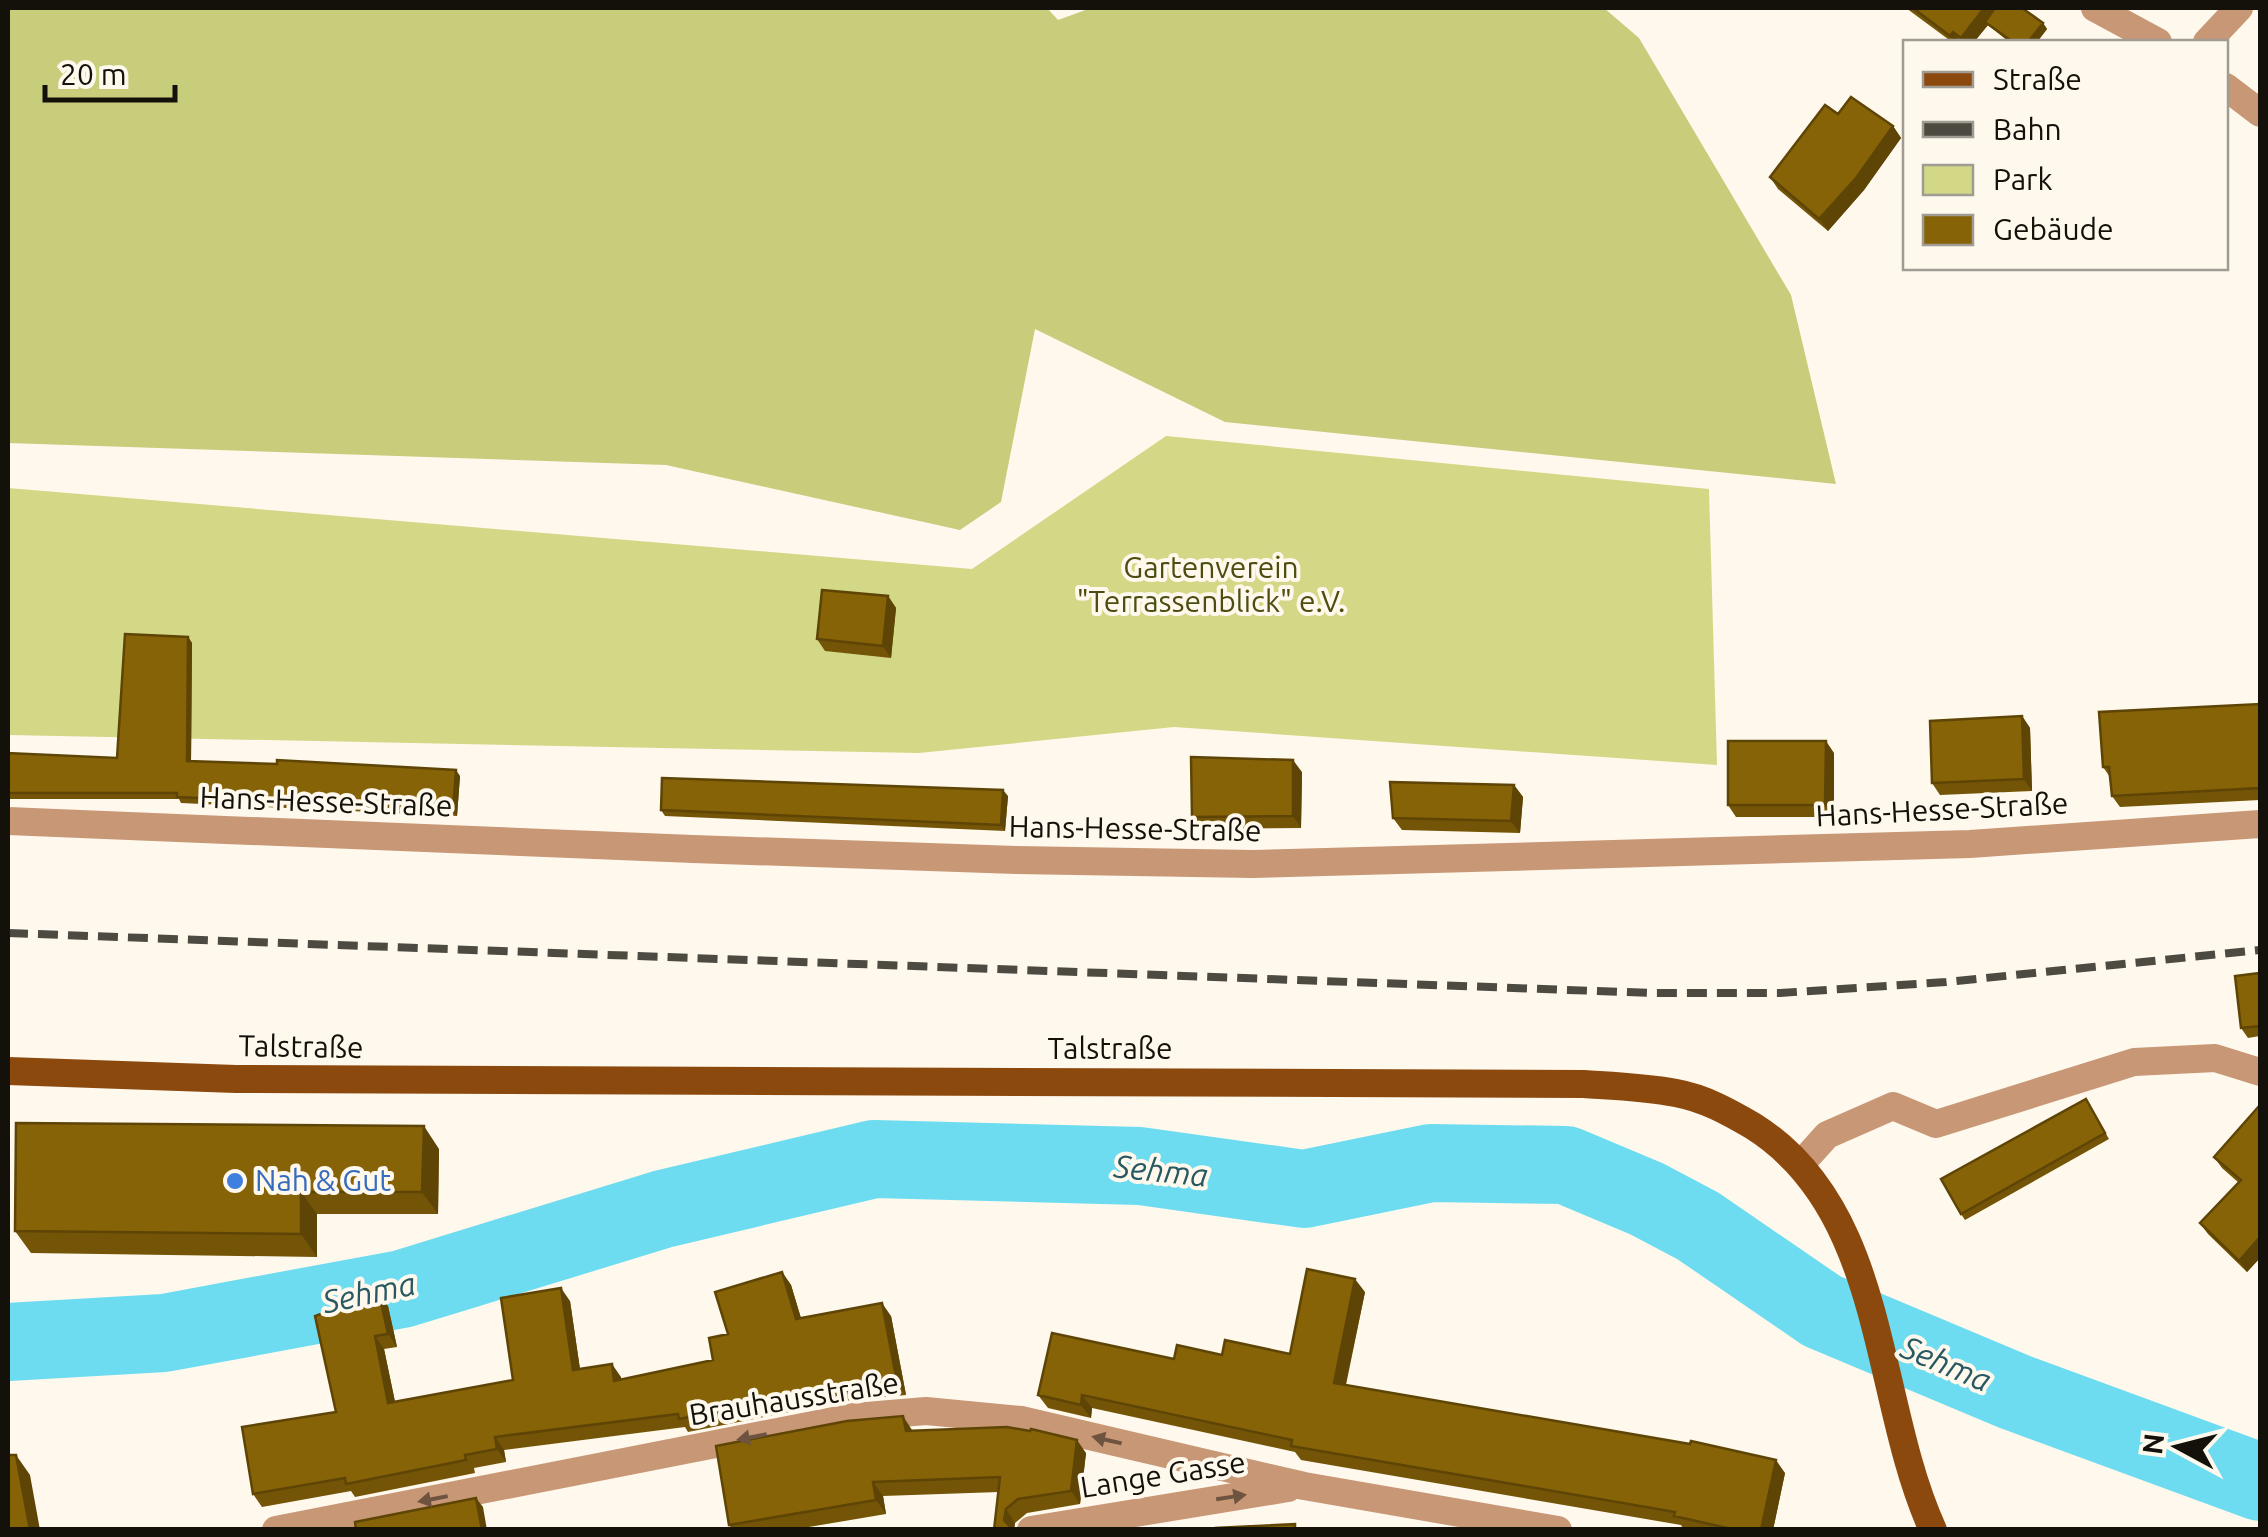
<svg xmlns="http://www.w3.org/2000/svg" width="2268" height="1537" font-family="Ubuntu,sans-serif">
  <rect width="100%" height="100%" fill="#fef8ed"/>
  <path fill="#d3d886" d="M1166 436 1709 489 1717 765 1174 727 919 753 8 735V488L972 569Z"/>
  <path fill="#c8cd7b" d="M8 8H1047L1058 20 1091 8H1604L1639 38 1791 295 1836 484 1225 422 1035 329 1001 502 960 530 666 465 8 443Z"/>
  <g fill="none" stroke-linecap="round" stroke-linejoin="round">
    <path stroke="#6ddcf0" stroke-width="78" d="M8 1342 164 1333 402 1289 663 1209 874 1159 1140 1166 1304 1189 1431 1163 1566 1165 1647 1199 1698 1226 1822 1311 2015 1392 2260 1482"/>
    <path stroke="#c89776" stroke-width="28" d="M2095 8 2158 42
      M2207 42 2239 8
      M2226 87 2260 113
      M8 821 693 849 1016 860 1253 864 1970 844 2260 824
      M1800 1165 1827 1135 1893 1106 1936 1124 2134 1062 2215 1058 2260 1072
      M276 1530 854 1417 926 1411 1021 1420 1304 1486 1558 1530
      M1031 1530 1288 1488"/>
    <path stroke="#8c490e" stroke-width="28" d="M8 1071 236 1079 1584 1084C1615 1086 1646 1087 1676 1093 1704 1098 1729 1112 1753 1126 1888 1211 1873 1399 1933 1530"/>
    <path stroke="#4d4a42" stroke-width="8" stroke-dasharray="20 10" stroke-linecap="butt" d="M8 933 1652 993H1780L1946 982 2260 950"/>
  </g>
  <path fill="#745507" d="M1906 8H2022L2043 23 2047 29 2037 42H2009L1988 25 1974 42H1952Z
    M1838 114 1893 126 1901 138 1864 190 1828 231 1778 189 1770 177Z
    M888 596 896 608 891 658 825 651 817 639Z
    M188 637 192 643 191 761 460 776 457 816 181 803 179 799H8V753L117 758Z
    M2260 704V800L2120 807 2112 796 2110 777 2103 767Z
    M2022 716 2030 728 2032 791 1940 795 1932 783Z
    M1834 753V817H1736L1728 805Z
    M1302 772 1301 828 1201 829 1192 817Z
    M1514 785 1523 797 1520 833 1402 830 1393 818Z
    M1008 796 1005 831 665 816 661 810Z
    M2260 973V1036L2248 1038 2241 1028Z
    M2086 1099 2109 1139 1965 1220 1961 1214Z
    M2260 1105V1258L2247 1272 2208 1234 2200 1223 2239 1183 2222 1168 2214 1157Z
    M439 1149 438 1214H317V1257L31 1253 15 1231Z
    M782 1272 791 1285 801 1318 891 1316 906 1395 851 1400 688 1432 685 1427 504 1450 506 1462 474 1468 475 1473 355 1497 351 1491 262 1507 253 1494 336 1412 388 1306 397 1347 384 1349 395 1402 513 1380 570 1301 580 1369 621 1377V1379L713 1360 728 1334Z
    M1365 1292 1346 1385 1785 1473 1773 1530H1684L1681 1525 1301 1460 1295 1452 1092 1408 1091 1418 1048 1408 1038 1395 1174 1359 1222 1355 1290 1354Z
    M913 1431 1086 1453 1080 1504 1027 1513 1015 1523 1014 1530H994L999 1492 883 1496 886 1514 791 1530H733L729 1525Z"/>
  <path fill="#5e4506" d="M1984 8H2000L1985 22 1988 25 1974 42H1964L1961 38Z
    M2043 23 2047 29 2037 42H2028Z
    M1953 32 1960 42H1954L1950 36Z
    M1893 126 1901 138 1864 190 1828 231 1819 219Z
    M888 596 896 608 891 658 883 646Z
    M188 637 192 643 191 767 187 761Z
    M2022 716 2030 728 2032 791 2024 779Z
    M1826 741 1834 753V817L1825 805Z
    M1293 760 1302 772 1301 828 1293 816Z
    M456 770 460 776 457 816 453 810Z
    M1514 785 1523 797 1520 833 1511 821Z
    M1003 790 1008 796 1005 831 1001 825Z
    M424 1126 439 1149 438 1214 422 1192Z
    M301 1192 317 1214V1257L301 1234Z
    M2260 1237V1258L2247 1272 2239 1261Z
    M782 1272 791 1285 805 1332 796 1319Z
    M1355 1279 1365 1292 1343 1396 1334 1383Z
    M561 1288 570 1301 582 1383 573 1370Z
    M379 1293 388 1306 397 1347 388 1334Z
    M882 1303 891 1316 906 1395 897 1382Z
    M375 1336 384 1349 398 1416 388 1403Z
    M612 1364 621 1377 623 1394 614 1381Z
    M1082 1395 1092 1408 1091 1418 1081 1405Z
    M903 1416 912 1430 915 1445 906 1431Z
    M495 1437 504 1450 506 1462 497 1449Z
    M1077 1440 1086 1453 1080 1504 1071 1491Z
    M16 1455 30 1475 40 1530H30Z
    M1776 1460 1785 1473 1773 1530H1761Z
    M873 1482 883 1496 886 1514 876 1500Z
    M476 1498 483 1507 487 1530H482Z
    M1006 1509 1015 1523 1014 1530H1011L1004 1520Z"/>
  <path fill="#876308" stroke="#5e4506" stroke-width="2.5" d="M1913 8H1984L1961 38 1953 32 1950 36Z
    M1995 8H2022L2043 23 2028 42H2013L1985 22Z
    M1851 97 1893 126 1856 178 1819 219 1770 177 1825 105 1838 114Z
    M822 590 888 596 883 646 817 639Z
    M125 634 188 637 187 761 277 764V760L456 770 453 810 177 797V793H8V753L117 758Z
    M2260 704V788L2112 796 2109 767H2103L2099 712Z
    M2022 716 2024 779 1932 783 1930 721Z
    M1728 741H1826L1825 805H1728Z
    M1191 757 1293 760V816L1192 817Z
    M662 778 1003 790 1001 825 661 810Z
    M1390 782 1514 785 1511 821 1393 818Z
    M2260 973V1026L2241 1028 2235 976Z
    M2086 1099 2105 1133 1961 1214 1941 1179Z
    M2260 1105V1237L2239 1261 2200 1223 2241 1180 2214 1157Z
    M16 1123 424 1126 422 1192H301V1234L15 1231Z
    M1307 1269 1355 1279 1334 1383 1690 1444 1691 1441 1776 1460 1761 1530H1736L1674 1516 1675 1512 1291 1446 1292 1440 1082 1395 1081 1405 1038 1395 1052 1333 1174 1359 1177 1345 1222 1355 1225 1340 1290 1354Z
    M782 1272 796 1319 882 1303 897 1382 842 1387 679 1419 678 1414 495 1437 497 1449 465 1455 466 1460 346 1484 345 1478 253 1494 242 1427 336 1412 315 1316 379 1293 388 1334 375 1336 388 1403 513 1380 501 1298 561 1288 573 1370 612 1364 614 1381 713 1360 709 1338 728 1334 715 1292Z
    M903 1416 906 1431 1007 1427 1030 1431 1031 1429 1077 1440 1071 1491 1018 1499 1006 1509 1004 1520 1013 1530H994L1000 1477 873 1482 876 1500 729 1525 716 1446 847 1421Z
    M8 1455H16L30 1530H8Z
    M476 1498 482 1530H356L355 1522Z
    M1295 1524V1530H1216V1528Z"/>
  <defs><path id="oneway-solid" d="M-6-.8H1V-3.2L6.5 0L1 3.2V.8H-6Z" transform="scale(2.5)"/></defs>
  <g fill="#6e5440">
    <use href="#oneway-solid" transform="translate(752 1437) rotate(169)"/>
    <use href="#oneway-solid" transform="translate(1107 1440) rotate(-167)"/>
    <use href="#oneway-solid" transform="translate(1231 1497) rotate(-9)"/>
    <use href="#oneway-solid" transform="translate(433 1499) rotate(169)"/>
  </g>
  <circle fill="#3f7fe0" stroke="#fef8ed" stroke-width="4" cx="235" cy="1181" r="10"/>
  <g text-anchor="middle" stroke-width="8" stroke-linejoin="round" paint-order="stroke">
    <g font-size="30" fill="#4b4e10" stroke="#fef8ed">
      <text x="1211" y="578">Gartenverein<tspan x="1211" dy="34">"Terrassenblick" e.V.</tspan></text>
    </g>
    <g font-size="30" fill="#14110b" stroke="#fef8ed">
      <text transform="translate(326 802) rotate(2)" y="10">Hans-Hesse-Straße</text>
      <text transform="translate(1942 810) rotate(-3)" y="10">Hans-Hesse-Straße</text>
      <text transform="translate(1135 829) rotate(1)" y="10">Hans-Hesse-Straße</text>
      <text transform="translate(301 1047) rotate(1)" y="10">Talstraße</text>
      <text x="1110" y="1059">Talstraße</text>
      <text transform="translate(794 1399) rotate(-9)" y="10">Brauhausstraße</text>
      <text transform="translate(1163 1475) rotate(-9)" y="10">Lange Gasse</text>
    </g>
    <g font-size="30" fill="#366cbe" stroke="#fef8ed" text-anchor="start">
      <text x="255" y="1191">Nah &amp; Gut</text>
    </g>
    <g font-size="32" font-style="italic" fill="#285861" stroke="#fef8ed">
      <text transform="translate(1161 1171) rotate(6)" y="11">Sehma</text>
      <text transform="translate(369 1293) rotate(-12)" y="11">Sehma</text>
      <text transform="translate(1946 1364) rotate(23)" y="11">Sehma</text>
    </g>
  </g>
  <rect width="2268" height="1537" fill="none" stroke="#14110b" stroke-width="20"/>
  <rect x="1903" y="40" width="325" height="230" fill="#fef8ed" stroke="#a09c93" stroke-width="2.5"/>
  <rect x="1923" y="72" width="50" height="15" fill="#8c490e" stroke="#a09c93" stroke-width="2.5"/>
  <text x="1993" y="90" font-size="30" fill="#14110b">Straße</text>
  <rect x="1923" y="122" width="50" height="15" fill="#4d4a42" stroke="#a09c93" stroke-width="2.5"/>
  <text x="1993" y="140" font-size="30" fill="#14110b">Bahn</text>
  <rect x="1923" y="165" width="50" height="30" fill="#d3d886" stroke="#a09c93" stroke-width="2.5"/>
  <text x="1993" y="190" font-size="30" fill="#14110b">Park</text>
  <rect x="1923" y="215" width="50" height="30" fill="#876308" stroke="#a09c93" stroke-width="2.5"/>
  <text x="1993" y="240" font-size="30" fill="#14110b">Gebäude</text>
  <g transform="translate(2178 1447) rotate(277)" stroke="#fef8ed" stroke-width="8" paint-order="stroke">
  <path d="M0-8L18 38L0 25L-18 38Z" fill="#14110b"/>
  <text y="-15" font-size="28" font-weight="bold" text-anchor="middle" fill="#14110b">N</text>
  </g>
  <path d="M45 85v15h130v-15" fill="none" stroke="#14110b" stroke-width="5"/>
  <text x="60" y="85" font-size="30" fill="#14110b" stroke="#fef8ed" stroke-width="8" paint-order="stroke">20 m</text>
</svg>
